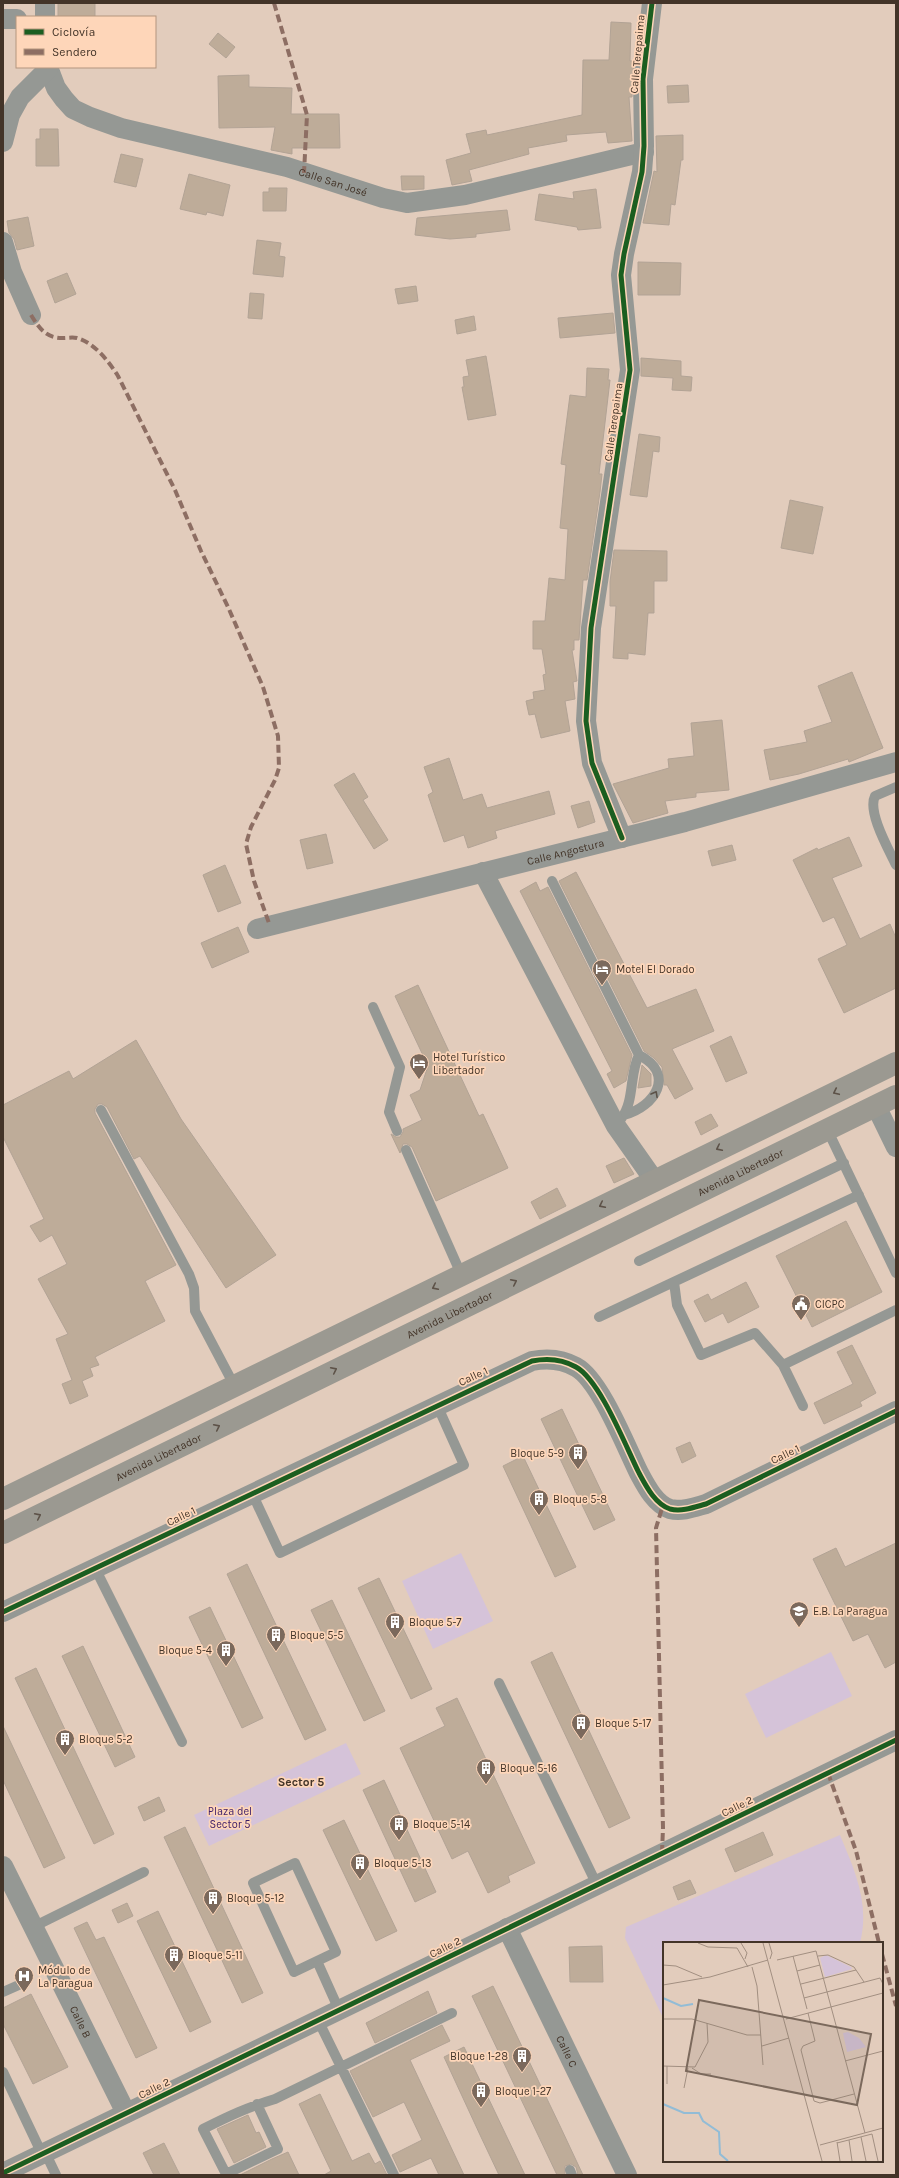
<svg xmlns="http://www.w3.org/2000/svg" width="899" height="2178" font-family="Karla,sans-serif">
  <rect width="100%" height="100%" fill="#e2ccbc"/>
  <path fill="#d5c3d9" d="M461 1553 493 1621 433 1649 402 1581Z
    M831 1652 852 1696 766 1738 745 1694Z
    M346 1743 361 1774 209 1846 194 1815Z
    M840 1835C855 1871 870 1904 860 1943H664V2020L625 1938 626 1927Z"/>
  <path fill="#beac99" stroke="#b2a395" d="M58 3H95V17H58Z
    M611 22 631 23 630 61H634L632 97H629L632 141 608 143 606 132 566 135 567 141 528 148 529 154 469 170 472 181 452 185 446 160 471 153 466 134 486 130 487 135 582 115 583 60H609Z
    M218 33 235 47 226 58 209 44Z
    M249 75V87L292 88 291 114H339L340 148H292V154L271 150 275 127 219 128 218 76Z
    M688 85 689 102 668 103 667 86Z
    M40 129H58L59 166H36V139H40Z
    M683 135V160H681L675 205 671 204 669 225 643 223 654 171 657 172 656 136Z
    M121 154 143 159 136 187 114 182Z
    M189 174 230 185 223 216 207 212 206 215 180 209Z
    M401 176H424V189L402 190Z
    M269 188H287L286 211H263V192H269Z
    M596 189 601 228 578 230 577 227 535 220 539 194 574 199 573 192Z
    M507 210 510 230 476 234V237L450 239 415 235 417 218Z
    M28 217 34 246 17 250 14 239 9 233 7 221Z
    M257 240 281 243 279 256 285 257 283 277 253 274Z
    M638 262 681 263 680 295H638Z
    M67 273 76 294 55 303 47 281Z
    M416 286 418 301 398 304 395 289Z
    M250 293 264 294 262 319 248 318Z
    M613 313 615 333 560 338 558 318Z
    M474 316 476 330 457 334 455 320Z
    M486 356 496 415 468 420 462 387H464L463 377 469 376 466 360Z
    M641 358 681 361V376L692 377 691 391 672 390 673 378 641 376Z
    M587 368 609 369 608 380H610L599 474H602L600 492 587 580H583L579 640H574V650H572L577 681 573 682 575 699 565 701 570 731 541 738 535 714 529 715 526 701 534 699 533 692 545 690 543 675 546 674 542 649H533V621H545L549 578 565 580 568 529 560 528 566 465 561 464 570 395 586 397Z
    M639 434 660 437 659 452 653 451 647 497 630 495Z
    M790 500 823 507 813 554 781 548Z
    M614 550 667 551V581H654V613H648L645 655 628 653V659L613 658 616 606H610V582Z
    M852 672 883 748 849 762 848 759 799 774 770 780 764 750 807 742 804 731 832 722 818 686Z
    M722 720 729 790 696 793V797L665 801 668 813 633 823 613 784 669 768 668 759 694 756 691 723Z
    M449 758 463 800 482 794 487 808 549 791 555 814 495 831 497 838 468 848 464 835 444 842 428 795 433 792 424 767Z
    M354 773 368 797 363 800 388 840 374 849 334 785Z
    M589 801 595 822 578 828 571 806Z
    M326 834 333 863 307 869 300 840Z
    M849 837 862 866 832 878 860 939 890 924 896 938V988L844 1013 818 959 847 945 834 917 823 922 793 860 817 848 818 850Z
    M732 845 736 860 712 866 708 851Z
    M225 865 241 903 218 912 203 875Z
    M576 872 647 1008 696 989 714 1031 672 1049 693 1089 675 1099 667 1085H664L662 1067 654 1058 644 1051 559 881Z
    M536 882 540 891 548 887 632 1055 626 1081 614 1088 607 1074 612 1071 520 891Z
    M238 927 249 952 212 968 201 943Z
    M418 985 479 1116 483 1114 508 1168 436 1201 412 1147 407 1144H403L400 1153 391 1134 396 1137H400L403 1132V1129L422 1120 410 1095 420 1090 428 1066 395 996Z
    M731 1036 747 1073 726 1082 710 1046Z
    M136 1040 181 1119 276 1255 226 1288 140 1156 134 1159 107 1107 102 1104H98L95 1109V1113L176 1265 145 1281 165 1321 95 1357 99 1365 90 1368 93 1376 82 1381 88 1396 70 1404 62 1384 72 1380 56 1339 68 1334 38 1279 67 1264 52 1235 40 1242 30 1226 44 1219 3 1137V1105L69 1071 73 1079Z
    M642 1065 651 1074V1086L638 1088Z
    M711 1114 718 1126 701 1135 695 1122Z
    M624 1158 634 1174 614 1183 606 1166Z
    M557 1188 566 1206 540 1219 531 1202Z
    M846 1221 882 1292 812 1327 776 1256Z
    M746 1282 759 1307 728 1323 723 1313 705 1322 694 1301 708 1294 711 1300Z
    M852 1345 876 1393 860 1402 862 1406 824 1424 814 1403 853 1384 837 1352Z
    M562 1409 615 1520 594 1530 541 1419Z
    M690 1442 696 1456 682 1463 676 1448Z
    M523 1456 576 1567 555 1577 503 1466Z
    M896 1543V1662L885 1668 868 1634 853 1641 813 1559 836 1548 845 1567Z
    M247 1564 326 1730 305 1740 227 1574Z
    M379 1578 432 1689 411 1699 358 1588Z
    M332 1600 385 1711 364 1721 311 1610Z
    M210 1607 263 1718 242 1728 189 1617Z
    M83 1646 135 1757 115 1767 62 1656Z
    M552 1652 630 1818 609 1828 531 1662Z
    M36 1668 114 1834 94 1844 15 1678Z
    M457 1698 535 1863 508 1876 510 1882 488 1893 468 1851 452 1859 400 1748 445 1726 436 1708Z
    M3 1726 65 1858 44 1868 3 1780Z
    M384 1780 436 1892 415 1902 363 1790Z
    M159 1797 165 1811 144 1821 138 1807Z
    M344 1820 397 1931 376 1941 323 1830Z
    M185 1827 263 1993 242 2003 164 1837Z
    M763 1832 773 1855 735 1872 725 1849Z
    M690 1880 696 1893 678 1900 673 1887Z
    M127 1903 133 1916 118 1923 112 1910Z
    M158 1911 211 2022 190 2032 137 1921Z
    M87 1922 96 1940 104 1937 157 2048 136 2058 74 1928Z
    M602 1946 603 1982H570L569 1947Z
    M493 1986 560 2126 583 2175H578L576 2167 571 2164 565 2166V2175H557L472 1996Z
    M428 1991 437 2013 375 2043 366 2023Z
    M31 1994 68 2067 33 2084 3 2024V2008Z
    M442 2025 450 2041 410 2060 464 2175H439L431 2158 400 2172 392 2155 422 2140 404 2102 373 2117 350 2071Z
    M464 2047 505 2133 525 2175H499L481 2137 444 2057Z
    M320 2094 352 2161 369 2153 375 2164 380 2161 387 2175H324L331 2171 299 2104Z
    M248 2115 256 2133 259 2132 266 2147 234 2163 217 2129Z
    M164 2143 180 2175H154L143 2153Z
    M288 2152 299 2175H240L272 2159Z"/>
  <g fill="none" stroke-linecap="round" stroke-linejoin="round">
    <path stroke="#959894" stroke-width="10" d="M896 787 875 796C867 812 889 850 896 865
      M552 881 639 1055C676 1074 655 1107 624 1115
      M373 1007 400 1067 389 1112 397 1131
      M101 1110 189 1274 194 1288 195 1311 234 1385
      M621 1119C635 1101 629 1074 639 1055
      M827 1129 896 1273
      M406 1150 461 1274
      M639 1261 844 1163
      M674 1282 677 1305 701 1355 755 1333 783 1365 803 1406
      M599 1317 859 1195
      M783 1365 896 1310
      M252 1493 280 1553 464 1465 437 1405
      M95 1568 182 1742
      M499 1683 597 1885
      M295 1863 336 1952 294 1972 253 1883Z
      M33 1927 144 1872
      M317 1961 339 2010
      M3 1992 21 1984
      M318 2020 394 2175
      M3 2072 42 2154
      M257 2104 278 2149 226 2174 203 2129C229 2116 248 2107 275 2099L452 2013
      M45 2152 56 2175
      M570 2170 572 2175"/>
    <g stroke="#959894" stroke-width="20">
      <path d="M45 3V17"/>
      <path d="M3 19H17"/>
      <path id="s1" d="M48 67 56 88 64 99 73 109 90 117 121 128 287 167 383 198 407 203 465 195 644 152"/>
      <path d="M3 142 10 115 20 97 48 69"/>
      <path d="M3 242 12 272 31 315"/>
      <path d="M622 838 592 763 586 721 591 628 630 370 621 275 624 254 642 172 644 146 643 79 652 3"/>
      <path d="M483 872 616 1126 654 1180"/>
      <path id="s2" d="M257 929 685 822 896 762"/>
      <path d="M876 1106 896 1147"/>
      <path d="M3 1612 532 1361C547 1358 562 1359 576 1367 600 1380 626 1447 639 1473 646 1486 655 1504 670 1509 682 1512 695 1507 706 1504L896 1411"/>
      <path id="s3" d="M3 1866 126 2113"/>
      <path id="s4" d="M507 1928 627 2175"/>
      <path d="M3 2173 896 1740"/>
    </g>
    <g stroke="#9b9991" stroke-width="22">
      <path d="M3 1499 896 1063"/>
      <path id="s5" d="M3 1533 896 1096"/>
    </g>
    <path stroke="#8d6e63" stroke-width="4" stroke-dasharray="8 4" stroke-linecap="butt" d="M274 3 307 115 304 173
      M31 315C39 328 46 338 62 338 67 338 73 337 77 338 95 343 109 362 118 376L175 490 201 551 228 607 263 687 278 736 279 768 275 780 251 827 246 844 254 881 270 926
      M828 1773 856 1851 879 1943
      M662 1853 663 1828 656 1528 663 1505
      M882 1954 896 2006"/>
    <g stroke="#fed6b9" stroke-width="8">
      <path id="cycleway" d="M622 838 592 763 586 721 591 628 630 370 621 275 624 254 642 172 644 146 643 79 652 3
        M3 1612 532 1361C547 1358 562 1359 576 1367 600 1380 626 1447 639 1473 646 1486 655 1504 670 1509 682 1512 695 1507 706 1504L896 1411
        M3 2173 896 1740"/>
    </g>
    <use href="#cycleway" stroke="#1b5e20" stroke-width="5"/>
  </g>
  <defs><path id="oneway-chevron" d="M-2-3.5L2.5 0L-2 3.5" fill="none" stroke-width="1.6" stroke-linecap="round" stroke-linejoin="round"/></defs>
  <g stroke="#5d5248">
    <use href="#oneway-chevron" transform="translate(836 1092) rotate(155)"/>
    <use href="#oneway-chevron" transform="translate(719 1148) rotate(154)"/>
    <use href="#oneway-chevron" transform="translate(602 1205) rotate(154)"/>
    <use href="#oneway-chevron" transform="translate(514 1282) rotate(-26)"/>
    <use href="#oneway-chevron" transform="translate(435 1287) rotate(154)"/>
    <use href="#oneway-chevron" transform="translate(334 1370) rotate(-26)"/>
    <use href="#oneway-chevron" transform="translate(217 1427) rotate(-26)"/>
    <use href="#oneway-chevron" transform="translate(38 1516) rotate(-26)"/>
  </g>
  <use stroke="#5c5248" href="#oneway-chevron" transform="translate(655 1094) rotate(-61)"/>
  <defs>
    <g id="hotel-pin" transform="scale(1)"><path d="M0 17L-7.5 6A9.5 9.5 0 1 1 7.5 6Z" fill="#7b695c" stroke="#fed6b9"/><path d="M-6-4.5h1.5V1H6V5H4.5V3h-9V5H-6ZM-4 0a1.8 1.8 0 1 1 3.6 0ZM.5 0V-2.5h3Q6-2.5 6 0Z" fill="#fff"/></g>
    <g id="civic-pin" transform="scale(1)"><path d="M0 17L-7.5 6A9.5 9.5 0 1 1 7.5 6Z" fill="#7b695c" stroke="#fed6b9"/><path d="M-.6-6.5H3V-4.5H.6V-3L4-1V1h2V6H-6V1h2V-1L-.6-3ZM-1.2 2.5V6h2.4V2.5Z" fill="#fff"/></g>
    <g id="building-pin" transform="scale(1)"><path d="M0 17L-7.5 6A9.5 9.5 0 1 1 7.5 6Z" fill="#7b695c" stroke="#fed6b9"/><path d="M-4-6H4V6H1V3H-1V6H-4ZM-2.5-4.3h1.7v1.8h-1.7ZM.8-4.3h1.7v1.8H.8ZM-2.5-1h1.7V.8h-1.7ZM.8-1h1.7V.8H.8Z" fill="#fff"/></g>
    <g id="school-pin" transform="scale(1)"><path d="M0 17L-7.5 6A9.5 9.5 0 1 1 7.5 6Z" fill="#7b695c" stroke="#fed6b9"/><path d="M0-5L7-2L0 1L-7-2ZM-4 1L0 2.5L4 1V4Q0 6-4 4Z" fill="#fff"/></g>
    <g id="hospital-pin" transform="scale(1)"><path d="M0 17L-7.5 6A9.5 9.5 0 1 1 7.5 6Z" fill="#7b695c" stroke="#fed6b9"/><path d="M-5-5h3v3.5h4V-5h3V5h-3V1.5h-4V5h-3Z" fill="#fff"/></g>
  </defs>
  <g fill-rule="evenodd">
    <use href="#hotel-pin" x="602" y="969"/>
    <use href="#hotel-pin" x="419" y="1063"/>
    <use href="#civic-pin" x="801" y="1304"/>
    <use href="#building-pin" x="578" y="1453"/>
    <use href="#building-pin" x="539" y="1499"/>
    <use href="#school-pin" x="799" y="1611"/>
    <use href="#building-pin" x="395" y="1622"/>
    <use href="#building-pin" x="276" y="1635"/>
    <use href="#building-pin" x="226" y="1650"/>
    <use href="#building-pin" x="581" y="1723"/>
    <use href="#building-pin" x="65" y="1739"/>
    <use href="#building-pin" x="486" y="1768"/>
    <use href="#building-pin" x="399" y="1824"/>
    <use href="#building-pin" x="360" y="1863"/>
    <use href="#building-pin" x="213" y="1898"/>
    <use href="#building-pin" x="174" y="1955"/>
    <use href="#hospital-pin" x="24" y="1976"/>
    <use href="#building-pin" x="522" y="2056"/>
    <use href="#building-pin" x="481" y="2091"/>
  </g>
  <g text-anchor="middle" stroke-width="3.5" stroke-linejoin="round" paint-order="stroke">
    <g font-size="11" fill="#433428" stroke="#fed6b9">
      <text transform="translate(637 54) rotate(-85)" y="4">Calle Terepaima</text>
      <text dy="4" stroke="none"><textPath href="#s1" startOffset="320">Calle San José</textPath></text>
      <text transform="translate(613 422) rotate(-82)" y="4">Calle Terepaima</text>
      <text dy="4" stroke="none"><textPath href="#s2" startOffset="318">Calle Angostura</textPath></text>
      <text dy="4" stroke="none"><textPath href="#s5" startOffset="821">Avenida Libertador</textPath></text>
      <text dy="4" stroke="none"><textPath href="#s5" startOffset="497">Avenida Libertador</textPath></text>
      <text transform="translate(473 1376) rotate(-25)" y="4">Calle 1</text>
      <text transform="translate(785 1454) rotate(-26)" y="4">Calle 1</text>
      <text dy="4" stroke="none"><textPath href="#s5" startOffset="173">Avenida Libertador</textPath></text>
      <text transform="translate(181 1516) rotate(-26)" y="4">Calle 1</text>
      <text transform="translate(737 1806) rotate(-26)" y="4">Calle 2</text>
      <text transform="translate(445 1947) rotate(-26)" y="4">Calle 2</text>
      <text dy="4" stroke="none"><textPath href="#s3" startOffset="174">Calle B</textPath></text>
      <text dy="4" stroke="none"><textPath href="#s4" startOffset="137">Calle C</textPath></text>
      <text transform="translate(154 2088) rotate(-26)" y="4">Calle 2</text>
    </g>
    <g font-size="11" fill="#433428" stroke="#fed6b9" text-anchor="start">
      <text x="616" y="973">Motel El Dorado</text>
      <text x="433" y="1061">Hotel Turístico<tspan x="433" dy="13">Libertador</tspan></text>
      <text x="815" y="1308">CICPC</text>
      <text x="564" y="1457" text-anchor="end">Bloque 5-9</text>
      <text x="553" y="1503">Bloque 5-8</text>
      <text x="813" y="1615">E.B. La Paragua</text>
      <text x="409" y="1626">Bloque 5-7</text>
      <text x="290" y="1639">Bloque 5-5</text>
      <text x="212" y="1654" text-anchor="end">Bloque 5-4</text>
      <text x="595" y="1727">Bloque 5-17</text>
      <text x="79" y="1743">Bloque 5-2</text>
      <text x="500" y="1772">Bloque 5-16</text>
      <text x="413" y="1828">Bloque 5-14</text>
      <text x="374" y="1867">Bloque 5-13</text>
      <text x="227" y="1902">Bloque 5-12</text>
      <text x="188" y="1959">Bloque 5-11</text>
      <text x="38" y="1974">Módulo de<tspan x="38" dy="13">La Paragua</tspan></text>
      <text x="508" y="2060" text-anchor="end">Bloque 1-28</text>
      <text x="495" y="2095">Bloque 1-27</text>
    </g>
    <g font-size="11" fill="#3a1b67" stroke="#fed6b9">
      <text x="230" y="1815">Plaza del<tspan x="230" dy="13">Sector 5</tspan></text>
    </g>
    <g font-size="12" font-weight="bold" fill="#433428" stroke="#fed6b9">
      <text x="301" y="1786">Sector 5</text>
    </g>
  </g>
  <g transform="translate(663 1942)">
    <rect width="220" height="220" fill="#e2ccbc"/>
    <path d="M163 13 188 25 189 27 162 35 157 16ZM185 90 196 96 203 105 184 110 180 91Z" fill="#d5c3d9"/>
    <path fill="none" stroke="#92bcd6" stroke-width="2" d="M0 56 18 64 30 62M0 162 21 171H36L40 179 56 190 57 212 65 219"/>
    <path fill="none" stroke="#a28f81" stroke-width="1" d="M35 1 45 5 74 6 85 25M78 1 84 11 82 17M100 1 159 219M106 1 109 11 107 17M130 14 144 67M155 14 165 13 191 25 201 40M114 18 153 9 202 191M0 23 13 24 39 35M89 25 94 44 100 123M134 29 157 23M138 42 193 28M0 43 47 35 105 18M141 56 217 36 220 42M145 71 152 99 140 104 138 108 151 159 157 161 191 152M0 77H29L84 93H98M123 77 220 51M99 104 126 96M182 119 220 109M0 124 32 125 45 100 44 81M29 126 38 132H48M4 142V124M21 146 25 126M198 195 203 219M186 198 189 219M174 200 177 219M174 201 209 192 215 219M157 203 220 186"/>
    <path fill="#7b695c" fill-opacity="0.15" stroke="#7b695c" stroke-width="2" d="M36 58 208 92 194 163 23 129Z"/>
    <rect width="220" height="220" fill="none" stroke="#433428" stroke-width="2"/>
  </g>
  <rect width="899" height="2178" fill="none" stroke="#433428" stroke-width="8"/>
  <rect x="16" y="16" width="140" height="52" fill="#fed6b9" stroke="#b3957f"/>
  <rect x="24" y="29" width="20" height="6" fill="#1b5e20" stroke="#b3957f"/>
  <text x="52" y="36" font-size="12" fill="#433428">Ciclovía</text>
  <rect x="24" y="49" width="20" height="6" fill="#8d6e63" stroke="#b3957f"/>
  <text x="52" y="56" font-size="12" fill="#433428">Sendero</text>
</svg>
